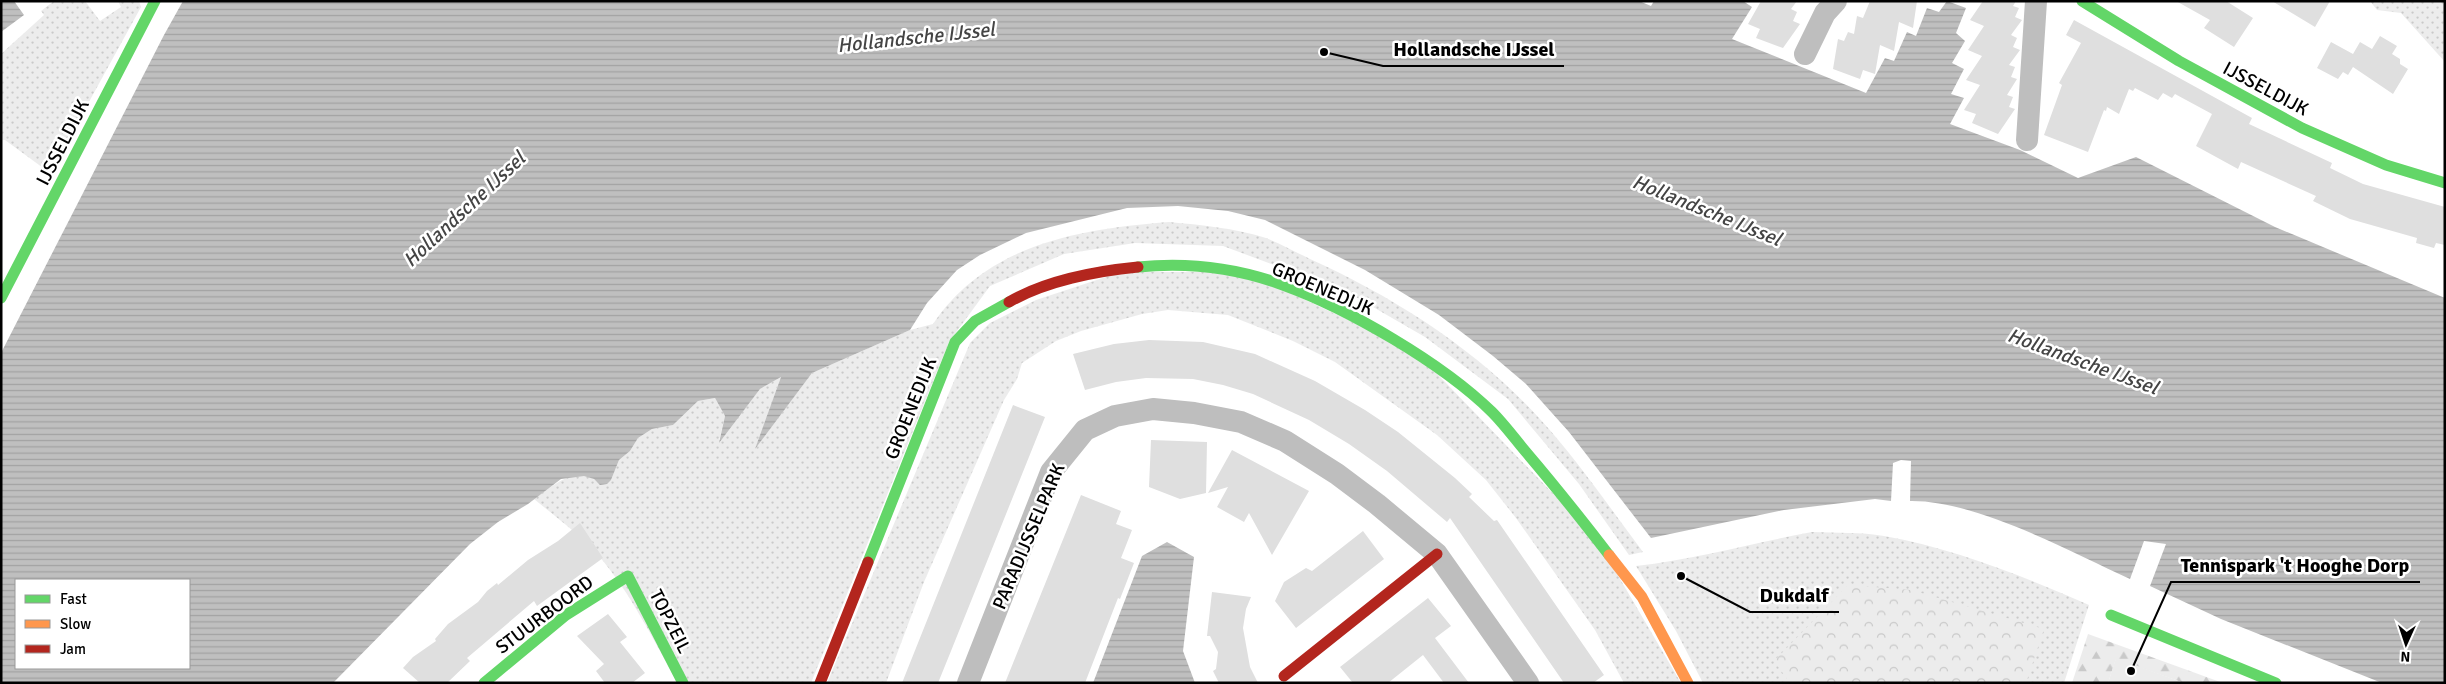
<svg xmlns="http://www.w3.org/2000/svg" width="2446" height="684" font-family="Signika,sans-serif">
  <defs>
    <pattern id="grass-dots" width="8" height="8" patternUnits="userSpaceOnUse" patternTransform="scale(1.25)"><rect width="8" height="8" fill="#ececec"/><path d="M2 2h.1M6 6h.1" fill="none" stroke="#c9c9c9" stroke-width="1.8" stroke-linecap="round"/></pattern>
    <pattern id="forest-firs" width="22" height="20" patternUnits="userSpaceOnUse" patternTransform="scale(1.25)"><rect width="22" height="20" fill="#ececec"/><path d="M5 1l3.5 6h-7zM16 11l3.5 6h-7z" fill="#c9c9c9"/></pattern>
    <pattern id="park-crowns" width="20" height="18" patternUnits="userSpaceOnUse" patternTransform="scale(1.25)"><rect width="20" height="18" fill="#ececec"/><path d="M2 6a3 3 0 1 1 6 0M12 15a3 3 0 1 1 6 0" fill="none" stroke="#c9c9c9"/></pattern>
    <pattern id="water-rules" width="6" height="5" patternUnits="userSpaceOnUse" patternTransform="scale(1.25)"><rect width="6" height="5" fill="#bfbfbf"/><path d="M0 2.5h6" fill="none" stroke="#a2a2a2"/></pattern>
  </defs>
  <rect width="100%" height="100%" fill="#fff"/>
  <path fill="url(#grass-dots)" d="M54 1H85L100 21 121 7 118 1H139L141 7 50 173 5 140H1V54L44 15 41 11Z
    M2370 1H2445V62L2401 13 2377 10Z
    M1169 222C1201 225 1234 228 1266 238 1281 244 1296 252 1310 259 1394 297 1476 349 1539 418 1577 459 1609 507 1643 552L1629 555 1579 484 1508 399 1425 337 1347 292 1223 246 1135 243 1064 254 990 286 949 342 811 683H678C653 640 631 593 598 555 579 534 556 517 534 499 550 488 578 462 597 482L611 480 619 460 630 451 638 438 652 429 673 425 698 401 715 398 725 416 719 441 760 389 781 377 756 447 812 373 910 330 933 324C987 244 1079 229 1169 222Z
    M1121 272H1245L1415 351 1596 538 1681 683H1624L1595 630 1516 518 1486 480 1437 435 1335 362 1293 341 1228 315 1168 310 1142 314 1081 331 1056 341 1022 363 1017 379 1004 400 924 582 886 683H827L970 343 990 323 1036 300Z
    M1812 532C1836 533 1861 532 1884 536 1956 549 2023 576 2089 605L2064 683H1703L1676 631 1636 566C1696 559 1753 543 1812 532Z"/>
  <path fill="url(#forest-firs)" d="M2088 634 2223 683H2184L2116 659 2108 683H2072Z"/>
  <path fill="url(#park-crowns)" d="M1848 585 1911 590 2044 629 2026 683H1790L1774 661Z"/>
  <path fill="#ececec" d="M2116 658 2184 683H2108Z"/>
  <path fill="url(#water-rules)" fill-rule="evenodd" d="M1 1H14L24 15 1 32Z
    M183 1H1639L1651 6 1654 1H1743L1752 7 1732 39 1866 93 1885 58 1894 61 1907 32 1916 36 1927 8 1939 12 1947 1 1966 8 1956 33 1965 41 1952 63 1964 69 1951 94 1964 98 1950 124 2020 150 2078 178 2136 157 2275 227 2445 298V683H2382L2221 619 2150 586 2166 544 2144 541 2130 579C2069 551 1976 500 1910 501L1911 461 1901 460 1893 463 1891 501 1875 499 1784 510 1651 538 1569 432 1526 384 1493 356 1439 315 1365 270 1265 220 1228 211 1178 206 1127 208 1026 233 980 255 957 270 927 303 910 330 812 373 755 449 781 377 760 389 719 443 725 416 715 398 698 401 673 425 652 429 638 438 630 451 619 460 611 480 607 484 600 485 594 479 584 476 561 479 528 504 498 522 470 544 333 683H1V353L164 35ZM16 580H189V668H16Z
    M1167 542 1194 557 1183 651 1195 683H1093L1142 556Z"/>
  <path fill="#dfdfdf" d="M1761 1H1797L1791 9 1797 12 1793 21 1800 24 1783 48 1756 38 1760 29 1748 24Z
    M1870 1H1917L1913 28 1899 22 1894 51 1880 45 1875 74 1863 70 1860 79 1833 69 1838 39 1844 41 1848 32 1854 34 1857 16 1863 18Z
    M1983 1H2016L2013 6 2019 8 2015 17 2022 20 2011 35 2017 38 2013 47 2020 50 2009 65 2015 67 2011 77 2017 79 2007 95 2013 97 2009 107 2015 109 1998 134 1972 123 1976 114 1964 110 1980 85 1966 80 1982 56 1968 50 1984 26 1970 20Z
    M2176 1H2226L2253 18 2234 47 2204 28 2210 20Z
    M2272 1H2330L2315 27Z
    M2074 20 2252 118 2249 124 2332 163 2330 168 2363 184 2445 207V245L2436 243 2434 248 2416 243 2417 238 2350 219 2313 201 2316 196 2241 162 2238 169 2196 146 2212 114 2175 94 2172 98 2163 93 2158 100 2135 88 2133 91 2129 89 2119 114 2107 107 2106 111 2104 110 2088 152 2044 135 2062 85 2059 83 2081 43 2066 35Z
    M2380 36 2397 46 2392 54 2400 59V64L2408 69 2393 94 2353 67 2348 75 2343 72 2338 79 2317 68 2331 42 2353 54 2360 42 2372 49Z
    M1149 340 1203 342 1255 354 1315 381 1365 410 1398 432 1455 478 1472 494 1469 497 1494 521 1497 520 1604 675 1593 683H1564L1450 518 1447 522 1387 471 1349 444 1309 420 1253 394 1223 385 1193 379 1146 378 1116 382 1085 390 1073 354 1114 344Z
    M1013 405 1045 417 951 651 938 683H902Z
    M1151 440 1207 442 1206 493 1180 499 1149 487Z
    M1232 450 1309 491 1272 555 1249 513 1244 522 1217 507 1228 487 1208 493Z
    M1081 495 1121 511 1116 524 1132 530 1121 558 1134 563 1120 599 1118 598 1085 683H1005Z
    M580 523 603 558 537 606 534 601 467 658 470 661 447 683H420L403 668 413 657 436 641 435 639 448 624 478 602 487 591 497 583 498 585 528 560 558 541Z
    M1363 531 1384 559 1296 628 1275 601 1284 582 1306 568 1312 571Z
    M1212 592 1251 597 1246 609 1243 628 1250 667 1258 683H1219L1213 671 1216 669 1218 652 1210 636H1207Z
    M1428 598 1451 626 1435 638 1469 683H1444L1423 655 1388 683H1353L1340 667Z
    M608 614 627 637 620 642 645 673 632 683H605L596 671 604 664 577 636Z"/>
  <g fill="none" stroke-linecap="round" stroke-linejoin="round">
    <path stroke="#bebebe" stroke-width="22" d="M1805 54 1825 13 1836 1
      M2027 140 2036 1
      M968 683 1051 472 1085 430 1115 416 1153 409 1194 413 1241 422 1285 441 1337 474 1377 504 1437 554 1528 683"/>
    <path stroke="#63d668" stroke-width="11" d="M2082 1 2179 61 2302 128 2386 165 2445 183
      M1138 267C1187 262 1237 268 1283 285 1349 309 1442 363 1492 412 1504 424 1515 439 1526 452 1555 486 1582 520 1609 555
      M1 298 155 1
      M868 562 955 342 975 321 1009 302
      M2111 615 2276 683
      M484 683 566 615 628 576 683 683"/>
    <path stroke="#ff974d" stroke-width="11" d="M1609 555 1642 597 1688 683"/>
    <path stroke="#b3261e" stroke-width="11" d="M1009 302C1045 281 1097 271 1138 267
      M1284 676 1437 554
      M820 683 868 562"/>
  </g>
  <g text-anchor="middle" stroke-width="5" stroke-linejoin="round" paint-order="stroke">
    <g font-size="19" fill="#000" stroke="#fff">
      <text transform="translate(2266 88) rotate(28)" y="7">IJSSELDIJK</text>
      <text transform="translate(62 142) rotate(-63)" y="7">IJSSELDIJK</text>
      <text transform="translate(1323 288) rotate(23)" y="7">GROENEDIJK</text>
      <text transform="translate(910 408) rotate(-68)" y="7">GROENEDIJK</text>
      <text transform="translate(1028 536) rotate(-67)" y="7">PARADIJSSELPARK</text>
      <text transform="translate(544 614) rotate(-37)" y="7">STUURBOORD</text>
      <text transform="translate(671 621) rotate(63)" y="7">TOPZEIL</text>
    </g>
    <g font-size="20" font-style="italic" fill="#444" stroke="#fff">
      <text transform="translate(916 37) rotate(-6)" y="7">Hollandsche IJssel</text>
      <text transform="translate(464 209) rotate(-43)" y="7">Hollandsche IJssel</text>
      <text transform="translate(1707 210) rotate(22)" y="7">Hollandsche IJssel</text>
      <text transform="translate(2083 361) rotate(20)" y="7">Hollandsche IJssel</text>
    </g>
  </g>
  <path fill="none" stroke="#000" stroke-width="2" d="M1324 52L1383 66H1564M2131 671L2171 582H2420M1681 576L1750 612H1839"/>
  <g fill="#000" stroke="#fff" stroke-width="2">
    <circle cx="1324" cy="52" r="5"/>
    <circle cx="2131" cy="671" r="5"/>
    <circle cx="1681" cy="576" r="5"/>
  </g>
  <g font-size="20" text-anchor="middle" font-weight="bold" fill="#000" stroke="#fff" stroke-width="5" stroke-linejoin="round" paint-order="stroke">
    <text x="1474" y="56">Hollandsche IJssel</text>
    <text x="2295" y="572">Tennispark 't Hooghe Dorp</text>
    <text x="1794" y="602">Dukdalf</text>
  </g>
  <rect width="2446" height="684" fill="none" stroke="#000000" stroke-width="5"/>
  <rect x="15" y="579" width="175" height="90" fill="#ffffff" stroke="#999999"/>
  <rect x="25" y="595" width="25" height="8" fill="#63d668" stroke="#999999"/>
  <text x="60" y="604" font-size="15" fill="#000000">Fast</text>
  <rect x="25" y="620" width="25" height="8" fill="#ff974d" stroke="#999999"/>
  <text x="60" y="629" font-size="15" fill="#000000">Slow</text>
  <rect x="25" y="645" width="25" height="8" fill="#b3261e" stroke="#999999"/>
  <text x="60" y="654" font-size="15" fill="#000000">Jam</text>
  <g transform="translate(2406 644) rotate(183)" stroke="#ffffff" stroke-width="4" paint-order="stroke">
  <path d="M0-4L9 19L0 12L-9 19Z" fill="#000000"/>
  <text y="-8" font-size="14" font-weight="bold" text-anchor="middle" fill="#000000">N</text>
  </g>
</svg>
